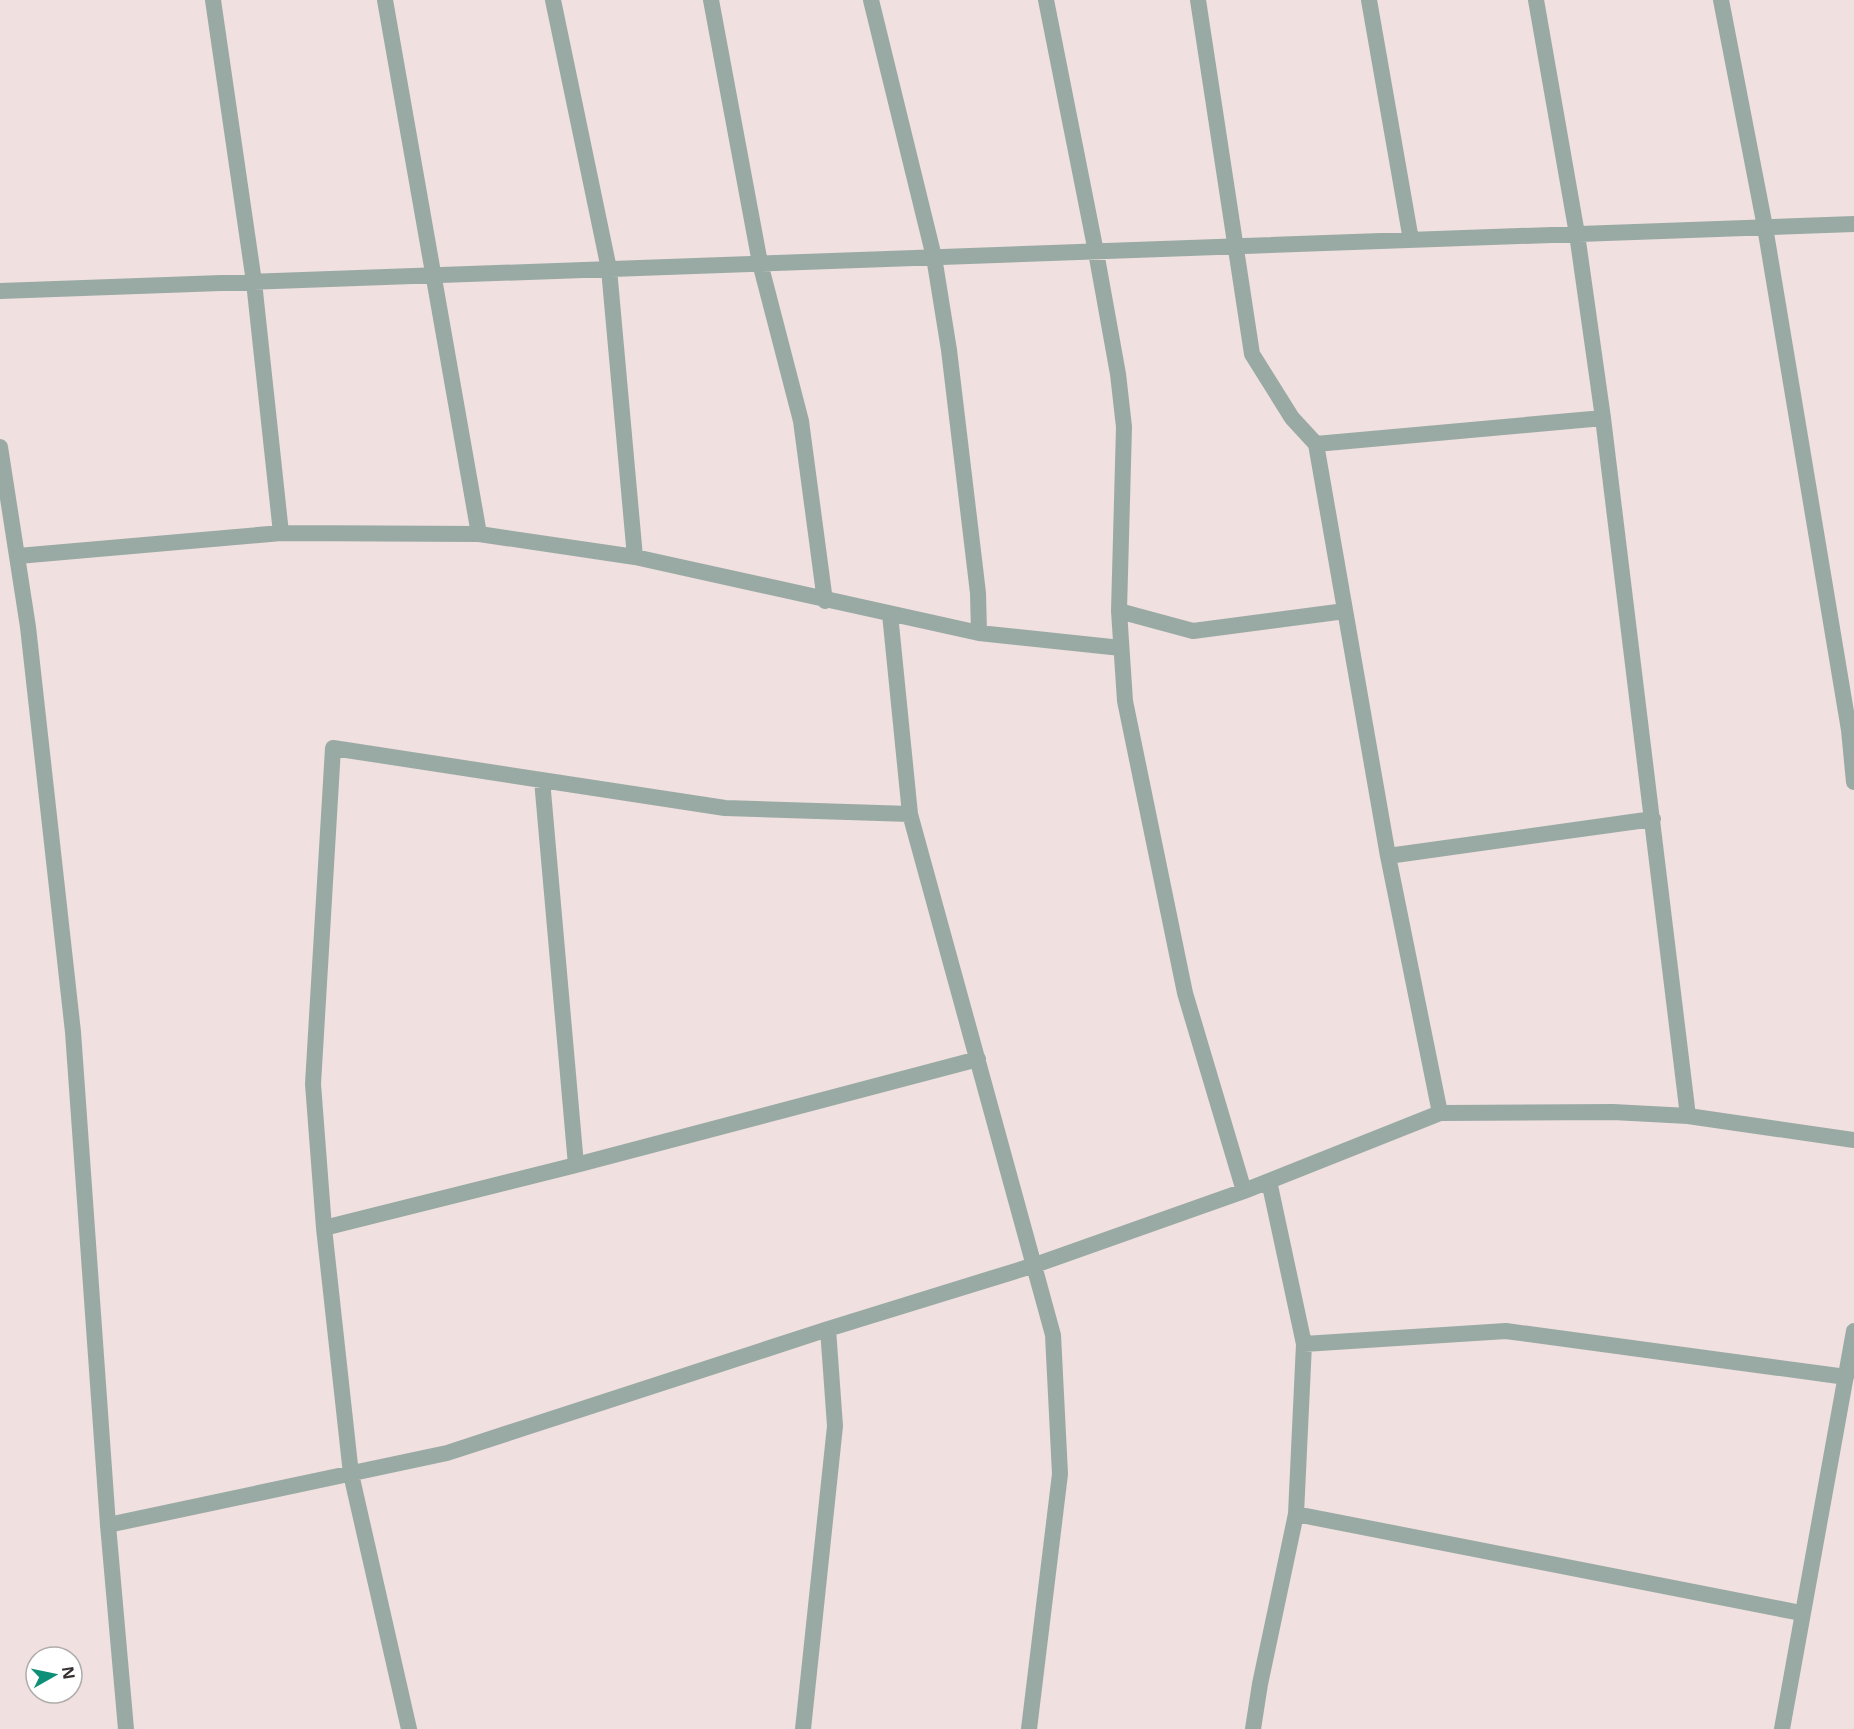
<svg xmlns="http://www.w3.org/2000/svg" width="1854" height="1729" font-family="'Open Sans',sans-serif">
  <rect width="100%" height="100%" fill="#f0e0df"/>
  <g fill="none" stroke-linecap="round" stroke-linejoin="round">
    <path stroke="#99aaa5" stroke-width="16" d="M213 0 254 282 281 533
      M385 0 479 534
      M553 0 609 269 635 557
      M711 0 760 263 801 421 825 601
      M871 0 934 257 949 350 978 593 979 633
      M1046 0 1096 252 1118 374 1124 427 1119 611 1125 701 1185 993 1244 1191
      M1198 0 1252 354 1292 418 1316 444 1388 856 1440 1113
      M1369 0 1411 240
      M1536 0 1577 234 1603 418 1688 1116
      M1721 0 1765 227 1849 730 1854 782
      M0 291 1854 224
      M1316 444 1603 418
      M18 556 281 533 479 534 635 557 979 633 1121 648
      M1119 611 1193 631 1345 611
      M890 614 910 814 1053 1335 1060 1474 1029 1729
      M542 780 576 1165
      M1388 856 1653 819
      M324 1228 576 1165 978 1059
      M1304 1344 1506 1331 1846 1377
      M1296 1514 1801 1613
      M108 1525 447 1453 828 1329 1035 1265 1244 1191 1440 1113 1613 1112 1688 1116 1854 1140
      M409 1729 351 1474 324 1228 313 1084 333 748 725 808 910 814
      M803 1729 835 1426 828 1329
      M1253 1729 1260 1684 1296 1514 1304 1344 1269 1181
      M1782 1729 1854 1331"/>
    <path stroke="#99aaa5" stroke-width="16" d="M0 447 28 627 73 1032 108 1525 126 1729"/>
  </g>
  <g transform="translate(54 1675) rotate(81)"><circle r="28" fill="#ffffff" stroke="#afacac" stroke-width="1.5"/>
  <path d="M0-4.5L10 22L0 15L-10 22Z" fill="#0e9078"/>
  <text y="-9" font-size="16" font-weight="bold" text-anchor="middle" fill="#363030">N</text>
  </g>
</svg>
